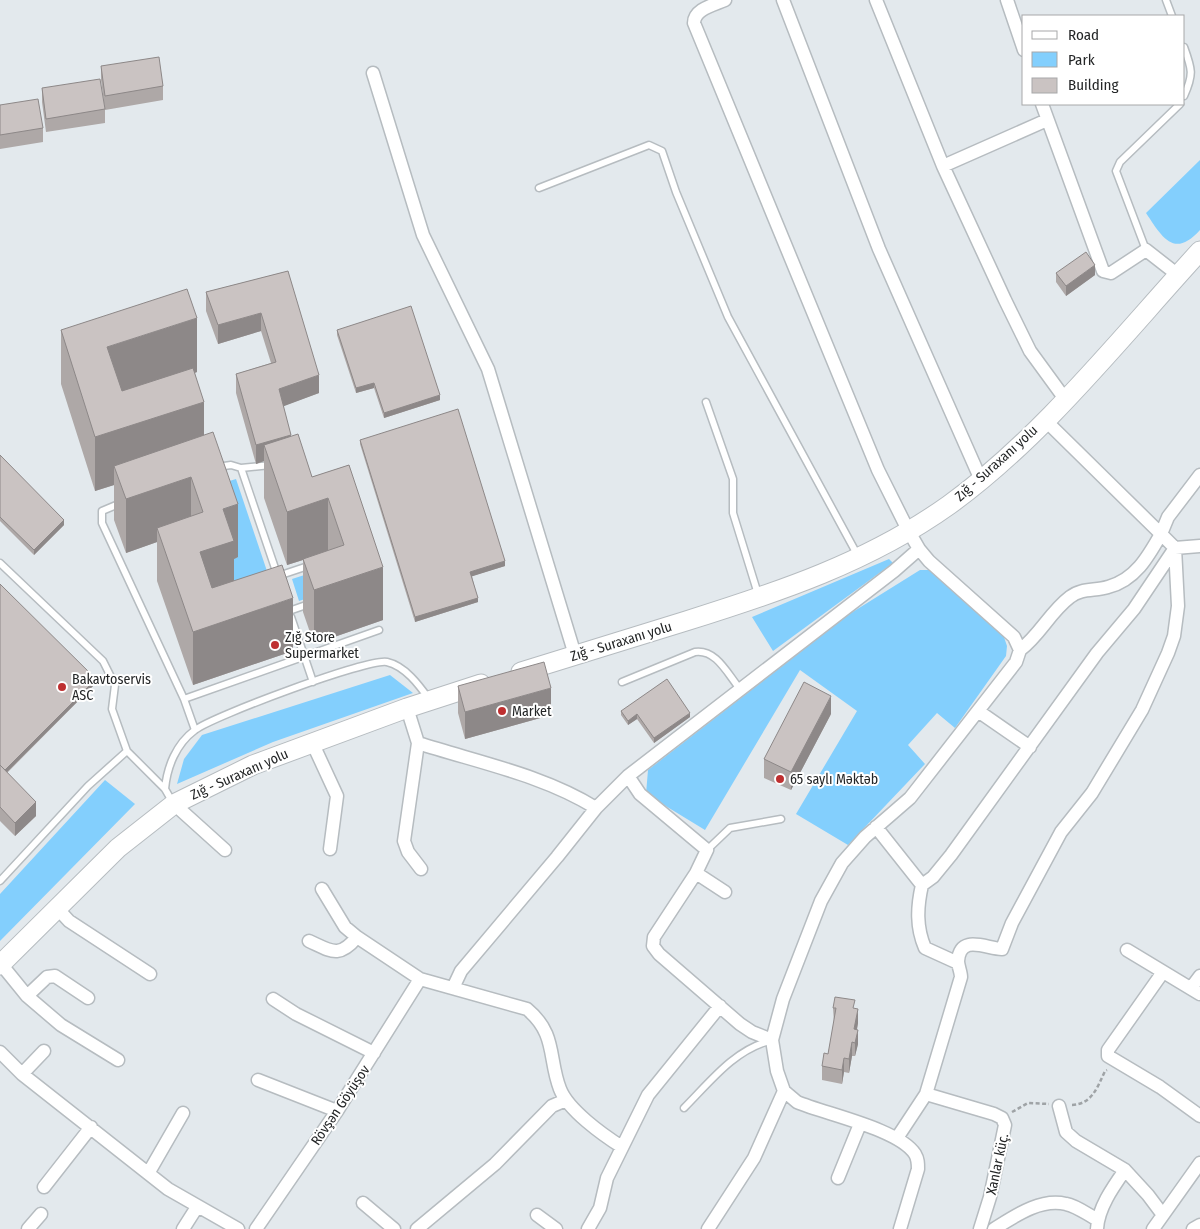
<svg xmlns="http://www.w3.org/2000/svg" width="1200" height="1229" font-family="'Fira Sans Condensed',sans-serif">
  <rect width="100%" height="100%" fill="#e3e9ed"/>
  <path fill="#83cffd" d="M1200 160V230C1174 259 1162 237 1146 213Z
    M236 479 271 583 234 594 223 562 238 557 213 486Z
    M889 559 893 563 773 651 752 617Z
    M320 570 327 592 299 601 292 579Z
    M920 570H930L1004 637 1007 646 1006 656 955 728 937 713 908 745 925 764 848 845 796 814 857 711 800 670 705 830 646 794 648 770 851 613Z
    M390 675 413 693 273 742 177 784 184 759 202 735Z
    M105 780 135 804 0 941V894Z"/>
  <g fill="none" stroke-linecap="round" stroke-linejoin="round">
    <g stroke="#b6bcc0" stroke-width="9">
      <path id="service" d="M1166 0 1172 16
        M1184 47C1192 69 1194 74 1184 96
        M539 188 649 145 662 151 676 192 728 317 858 556
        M1146 250 1116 171 1120 162 1180 104
        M706 402 733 479V513L758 594
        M217 467 231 465 241 468 271 465
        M241 468 277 574
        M121 503 102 511V523L184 699
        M0 563 103 661 115 685 112 709 127 751
        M278 576 311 565
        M289 611 309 604
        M291 617 313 682
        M622 682 695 652C716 649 727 673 740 689
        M195 730 184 699 379 630
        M165 789C167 767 176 744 195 730 213 716 369 658 387 662 405 666 419 685 429 699
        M707 850 730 828 781 819
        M0 881 88 786 127 751 165 789 173 803
        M684 1108C710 1082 733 1051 769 1041"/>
    </g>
    <g stroke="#b6bcc0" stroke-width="15">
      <path id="minor" d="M725 0C714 5 694 9 694 23L878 470 908 530 919 549 929 561 1014 637 1020 650 1016 662 910 798 865 837 842 863 821 901 783 999 772 1040 777 1071 784 1091 797 1102C825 1114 899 1129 915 1154 918 1159 918 1163 918 1169L900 1229
        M783 0 879 249 981 480
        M876 0 943 166 1005 300 1030 351 1065 399
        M1007 0 1024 50
        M373 73 423 235 488 369 575 655
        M1042 104 1103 271 1111 273 1146 250 1178 275
        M943 166 1047 120
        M1020 650C1040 635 1050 612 1070 597 1081 588 1095 591 1108 587 1135 580 1148 557 1161 534L1045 420
        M407 708 418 743 404 841 408 852 421 869
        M978 711 1030 747
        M312 742 337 796 330 849
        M418 743C477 762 543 775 596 808
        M628 776 640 794 707 850 696 873 654 937 653 946 659 954 740 1024 752 1032 772 1040
        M174 804 225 850
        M876 827 922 885
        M696 873 725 892
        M322 889 345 927 357 937 420 979 527 1009C557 1034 548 1058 560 1089 568 1110 603 1135 622 1147
        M57 908 69 921 150 974
        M309 941C331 951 339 959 357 937
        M1127 950 1200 994
        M958 963 925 948C916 927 917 907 922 885L933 877 951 855 1097 653 1134 609 1175 548 1200 546
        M1 964 27 996 61 1025 118 1060
        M1163 972 1108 1050V1056L1160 1087 1200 1116
        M453 988 461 971 557 857 596 808 628 776 894 571 919 549
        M1191 988 1200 976
        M27 996 47 977 55 976 88 998
        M273 999 296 1014 374 1053
        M0 1052 22 1074 168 1189 238 1229
        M22 1074 44 1051
        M258 1080 337 1111
        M926 1094 994 1114 1002 1118 1005 1125 990 1197 980 1229
        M1059 1106 1066 1132 1076 1141 1125 1170 1148 1195 1163 1215
        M897 1138 926 1094 961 977C961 972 958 966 958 961 960 934 985 948 1002 949L1012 923 1061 832 1092 793 1142 710 1168 653 1174 636 1178 606 1175 548 1161 534 1168 517 1200 475
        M149 1172 183 1113
        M838 1178 860 1124
        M44 1187 91 1127
        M363 1203 394 1229
        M537 1215 556 1229
        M28 1229 41 1214
        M183 1229 197 1207
        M256 1229 337 1111 420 979
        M417 1229 495 1164 552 1106 566 1100
        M588 1229 600 1208 607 1178 648 1095 720 1006
        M708 1229 754 1158 784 1091
        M994 1229C1015 1216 1040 1198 1066 1204 1077 1206 1088 1215 1098 1220
        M1097 1229C1098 1208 1113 1187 1125 1170
        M1153 1229 1200 1163
        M1193 1229 1200 1225"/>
    </g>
    <g stroke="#b6bcc0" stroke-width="21">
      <path id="secondary" d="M521 672C576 655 631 638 686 621 779 592 869 562 949 505 1041 439 1123 335 1200 251
        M0 965 118 848 174 804 253 765 407 708 481 684"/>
    </g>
    <path stroke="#9fa3a6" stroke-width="2.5" stroke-dasharray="4 2.5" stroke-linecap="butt" d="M1072 1105C1092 1104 1097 1088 1105 1071L1107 1070
      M1012 1112 1028 1103 1049 1104"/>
    <use href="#service" stroke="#fff" stroke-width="6"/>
    <use href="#minor" stroke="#fff" stroke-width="12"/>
    <use href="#secondary" stroke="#fff" stroke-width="19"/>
  </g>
  <path fill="#aea8a7" d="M101 66 163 86V100L105 110 101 80Z
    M42 88 105 109V123L46 132 42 102Z
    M0 105 43 128V142L0 149Z
    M288 271 319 393 283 406 291 436 312 477 349 465 383 620 314 644 303 612V560L287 565 264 498V461L256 464 236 393V374L271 363 261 331 218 344 206 311V292Z
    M1056 273 1095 275 1066 296 1056 282Z
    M61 330 197 372 195 373 204 435 238 557 234 559V581L293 651 193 685 157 581V542L126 553 114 520V485L95 491 61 384Z
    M337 330 440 400 384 418 374 388 356 393 337 335Z
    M360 440 505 566 472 576 478 602 415 622 360 444Z
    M0 455 64 525 34 555 0 521Z
    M0 584 96 683 7 773 36 816 15 836 0 821Z
    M458 686 551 715 465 739 458 713Z
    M621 711 690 717 654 743 637 719 628 725 621 715Z
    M831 714 791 790 764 778V759Z
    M833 1008 855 1009 858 1023 857 1030 858 1044 855 1056H852L849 1073 844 1072 842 1084 822 1080V1066L828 1054 834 1022Z"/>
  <path fill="#8d8888" d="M1095 265V275L1066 296V286Z
    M261 313V331L218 344V325Z
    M197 318V372L107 400V347Z
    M319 375V393L279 408V389Z
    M374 383V388L356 393V388Z
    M440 395V400L384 418V413Z
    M204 402V456L114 466V485L95 491V437Z
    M291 435V453L264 445V461L256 464V445Z
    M191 477V531L157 528V542L126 553V499Z
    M328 498V552L287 565V512Z
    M238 504V557L234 559V594L200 606V552L223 509Z
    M64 520V525L34 555V550Z
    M505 561V566L470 577V572Z
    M383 567V620L314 644V590Z
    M293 598V651L193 685V632Z
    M478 598V602L415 622V617Z
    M96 679V683L2 777V773Z
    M551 688V715L465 739V712Z
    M831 696V714L791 790V772Z
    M690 713V717L654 743V738Z
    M637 714V719L628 725V721Z
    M36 802V816L15 836V823Z
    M858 1009V1023L854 1043V1029Z
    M858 1030V1044L855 1056V1043Z
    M852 1042V1056L849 1073V1059Z
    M844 1058V1072L842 1084V1070Z"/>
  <path fill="#cac3c2" stroke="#8d8888" d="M159 57 163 86 105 96 101 66Z
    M100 79 105 109 46 119 42 88Z
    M38 99 43 128 0 135V105Z
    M1086 252 1095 265 1066 286 1056 273Z
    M288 271 319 375 279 389 291 435 256 445 236 374 276 362 261 313 218 325 206 292Z
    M187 289 197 318 107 347 122 391 193 368 204 402 95 437 61 330Z
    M411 306 440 395 384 413 374 383 356 388 337 330Z
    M458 409 505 561 470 572 478 598 415 617 360 440Z
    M213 432 238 504 223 509 234 541 200 552 212 588 282 565 293 598 193 632 157 528 203 512 191 477 126 499 114 466Z
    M298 434 312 477 349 465 383 567 314 590 303 559 344 545 328 498 287 512 264 445Z
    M0 455 64 520 34 550 0 517Z
    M0 584 96 679 5 770 0 765Z
    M544 662 551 688 465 712 458 686Z
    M667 679 690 713 654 738 637 714 628 721 621 711Z
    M804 682 831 696 791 772 764 759Z
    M0 765 36 802 15 823 0 807Z
    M835 997 855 1000 853 1008 858 1009 854 1029 858 1030 855 1043 852 1042 849 1059 844 1058 842 1070 822 1066 824 1053 828 1054 836 1008H833Z"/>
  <g fill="#be2f30" stroke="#fff" stroke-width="2">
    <circle cx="275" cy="645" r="5"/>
    <circle cx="62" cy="687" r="5"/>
    <circle cx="502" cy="711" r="5"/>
    <circle cx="780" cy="779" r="5"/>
  </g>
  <g text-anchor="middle" stroke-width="4" stroke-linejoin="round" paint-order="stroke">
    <g font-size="14" fill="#242627" stroke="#fff">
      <text transform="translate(996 463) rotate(-42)" y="5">Zığ - Suraxanı yolu</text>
      <text transform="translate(621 641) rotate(-17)" y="5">Zığ - Suraxanı yolu</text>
      <text transform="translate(239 774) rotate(-24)" y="5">Zığ - Suraxanı yolu</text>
      <text transform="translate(340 1105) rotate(-56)" y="5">Rövşən Göyüşov</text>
      <text transform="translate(997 1164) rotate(-78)" y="5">Xanlar küç.</text>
    </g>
    <g font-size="14" fill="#242627" stroke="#fff" text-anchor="start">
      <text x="285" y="642">Zığ Store<tspan x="285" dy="16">Supermarket</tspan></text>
      <text x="72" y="684">Bakavtoservis<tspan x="72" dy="16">ASC</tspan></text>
      <text x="512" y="716">Market</text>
      <text x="790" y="784">65 saylı Məktəb</text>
    </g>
  </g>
  <rect x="1022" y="15" width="162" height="90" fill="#ffffff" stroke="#a7a8a9"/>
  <rect x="1032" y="31" width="25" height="8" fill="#ffffff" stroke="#a7a8a9"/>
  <text x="1068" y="40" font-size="15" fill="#242627">Road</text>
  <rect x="1032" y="52" width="25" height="15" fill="#83cffd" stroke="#a7a8a9"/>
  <text x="1068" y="65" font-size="15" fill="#242627">Park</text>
  <rect x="1032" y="78" width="25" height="15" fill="#cac3c2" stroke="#a7a8a9"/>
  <text x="1068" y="90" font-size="15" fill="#242627">Building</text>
</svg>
